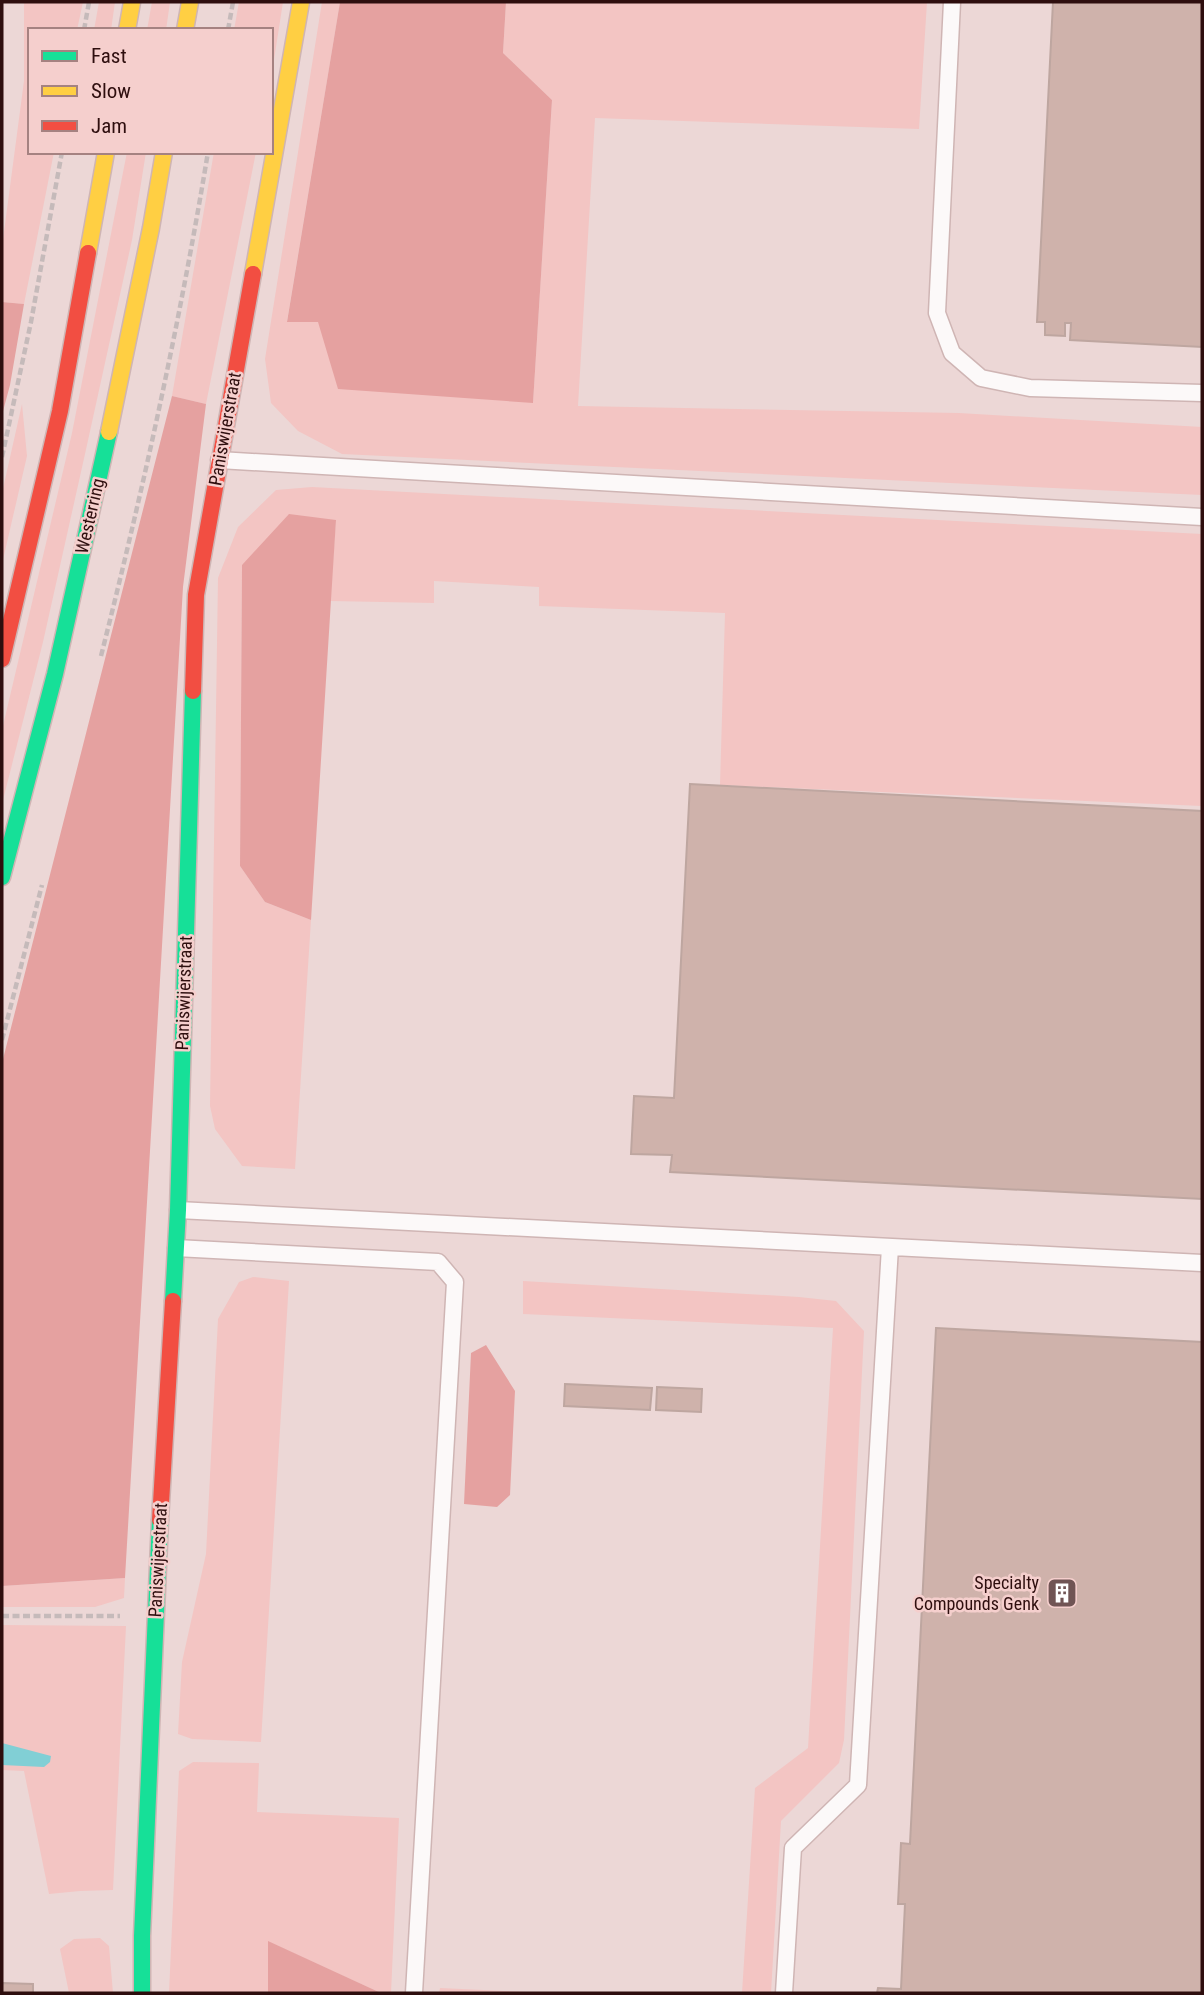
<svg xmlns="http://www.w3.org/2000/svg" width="1204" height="1995" font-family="'Roboto Condensed',sans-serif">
  <rect width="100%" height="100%" fill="#ecd7d6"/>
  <path fill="#f3c5c3" d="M24 2H83L77 30H30V152H54L24 304 2 302V247L24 81Z
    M99 2H115L111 30H94Z
    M152 2H170L166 30H147Z
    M239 2H283L271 79V30H234Z
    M322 2H340L287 321 318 322 533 403 552 100 503 53 506 2H927L919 129 595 118 578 406 959 413 1202 427V495L342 454 298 431 271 403 265 359Z
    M127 152H146L132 240 85 454 43 642 2 804V730L72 433Z
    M214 152H256L206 404 172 396Z
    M22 404 27 456 2 564V493Z
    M312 487 1202 534V806L720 785 725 613 539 606V587L434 581V603L330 601 336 520 242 565 240 866 265 902 311 920 295 1169 242 1166 215 1129 210 1106 218 578 238 527 276 490Z
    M253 1277 289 1281 261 1742 192 1739 178 1734 182 1662 206 1554 218 1319 239 1282Z
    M523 1281 799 1297 836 1301 864 1331 844 1740 839 1763 781 1821 771 1993H742L755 1788 808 1748 833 1328 523 1314Z
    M125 1578 124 1598 95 1607H2V1586Z
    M2 1625 126 1626 113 1890 80 1891 49 1894 24 1771 2 1770Z
    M193 1762 259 1763 257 1812 399 1818 391 1993H381L269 1942 268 1993H169L179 1771Z
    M100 1938 109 1946 113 1993H69L60 1949 74 1939Z
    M440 1988 548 1993H439Z"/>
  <path fill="#e5a1a0" d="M340 2H506L503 53 552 100 533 403 338 389 318 322H287Z
    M2 302 24 304 10 385 2 415Z
    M172 396 206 404 183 587 125 1578 2 1586V1063Z
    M289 514 336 520 311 920 265 902 240 866 242 565Z
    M486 1345 515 1391 510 1495 497 1507 464 1504 471 1353Z
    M268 1941 381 1993H268Z"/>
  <path fill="#81cfd5" d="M2 1743 51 1756 50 1762 44 1767 2 1765Z"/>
  <path fill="#cfb2ab" stroke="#bea6a0" stroke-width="2" d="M1053 2H1202V347L1070 340 1071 323H1065V336L1045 335V322H1037Z
    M690 784 1202 811V1199L670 1172 672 1155 631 1154 634 1096 674 1098Z
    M936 1328 1202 1342V1993H877L878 1988 901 1989 905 1904H898L901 1843 910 1844Z
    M565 1384 652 1388 650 1410 564 1406Z
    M657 1387 702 1389 701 1412 656 1410Z
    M2 1983 33 1984V1993H2Z"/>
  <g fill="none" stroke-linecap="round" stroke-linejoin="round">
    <g stroke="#cfb5b4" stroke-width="19">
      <path id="lane" d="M952 2 937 313 952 353 981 378 1030 388 1202 393
        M219 460 1202 517
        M178 1210 1202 1263
        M176 1248 438 1262 455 1282 414 1993
        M784 1993 793 1848 858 1785 890 1247"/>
    </g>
    <g stroke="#cfb5b4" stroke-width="19">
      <path id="fast" d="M2 877 55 674 109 432
        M173 1301 178 1210 193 691
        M142 1993V1936L160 1520"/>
    </g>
    <g stroke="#cfb5b4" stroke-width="19">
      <path id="slow" d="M127 30 132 2
        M185 30 190 2
        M88 253 106 152
        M253 274 301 2
        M109 432 151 228 164 152"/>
    </g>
    <g stroke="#cfb5b4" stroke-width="19">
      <path id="jam" d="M2 659 60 411 88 253
        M193 691 196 595 253 274
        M160 1520 173 1301"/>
    </g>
    <path stroke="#c5baba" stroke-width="4.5" stroke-dasharray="7 3.5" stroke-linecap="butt" d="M84 30 89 2
      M228 30 233 2
      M2 457 31 322 62 152
      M101 656C143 490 180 322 208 152
      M2 1040 42 885
      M2 1616H120"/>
    <use href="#lane" stroke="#fcf9f9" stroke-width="16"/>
    <use href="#fast" stroke="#16e098" stroke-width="16"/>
    <use href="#slow" stroke="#ffcf43" stroke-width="16"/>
    <use href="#jam" stroke="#f24e42" stroke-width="16"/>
  </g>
  <defs>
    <g id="building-square" transform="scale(1.575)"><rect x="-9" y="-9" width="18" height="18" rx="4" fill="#705454" stroke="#f5cfcd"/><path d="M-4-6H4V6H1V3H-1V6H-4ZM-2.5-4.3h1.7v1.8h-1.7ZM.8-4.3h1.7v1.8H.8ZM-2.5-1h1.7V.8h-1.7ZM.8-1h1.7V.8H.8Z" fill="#fff"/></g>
  </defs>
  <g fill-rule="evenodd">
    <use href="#building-square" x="1062" y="1593"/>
  </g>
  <g text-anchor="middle" stroke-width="5" stroke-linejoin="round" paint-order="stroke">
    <g font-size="18" fill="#2e0e0e" stroke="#f5cfcd">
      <text transform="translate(225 429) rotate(-80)" y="6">Paniswijerstraat</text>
      <text transform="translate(90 516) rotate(-77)" y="6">Westerring</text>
      <text transform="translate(184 993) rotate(-88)" y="6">Paniswijerstraat</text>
      <text transform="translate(158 1560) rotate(-87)" y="6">Paniswijerstraat</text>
    </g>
    <g font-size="18" fill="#2e0e0e" stroke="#f5cfcd" text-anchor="end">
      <text x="1039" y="1589">Specialty<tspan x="1039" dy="21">Compounds Genk</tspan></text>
    </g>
  </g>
  <rect width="1204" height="1995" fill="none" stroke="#2e0e0e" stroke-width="7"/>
  <rect x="28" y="28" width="245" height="126" fill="#f5cfcd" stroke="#a58281" stroke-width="2"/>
  <rect x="42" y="51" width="35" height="10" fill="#16e098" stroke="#a58281" stroke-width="2"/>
  <text x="91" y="63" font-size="21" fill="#2e0e0e">Fast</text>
  <rect x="42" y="86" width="35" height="10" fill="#ffcf43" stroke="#a58281" stroke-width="2"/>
  <text x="91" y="98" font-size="21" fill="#2e0e0e">Slow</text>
  <rect x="42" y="121" width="35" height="10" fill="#f24e42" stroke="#a58281" stroke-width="2"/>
  <text x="91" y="133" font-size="21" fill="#2e0e0e">Jam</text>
</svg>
